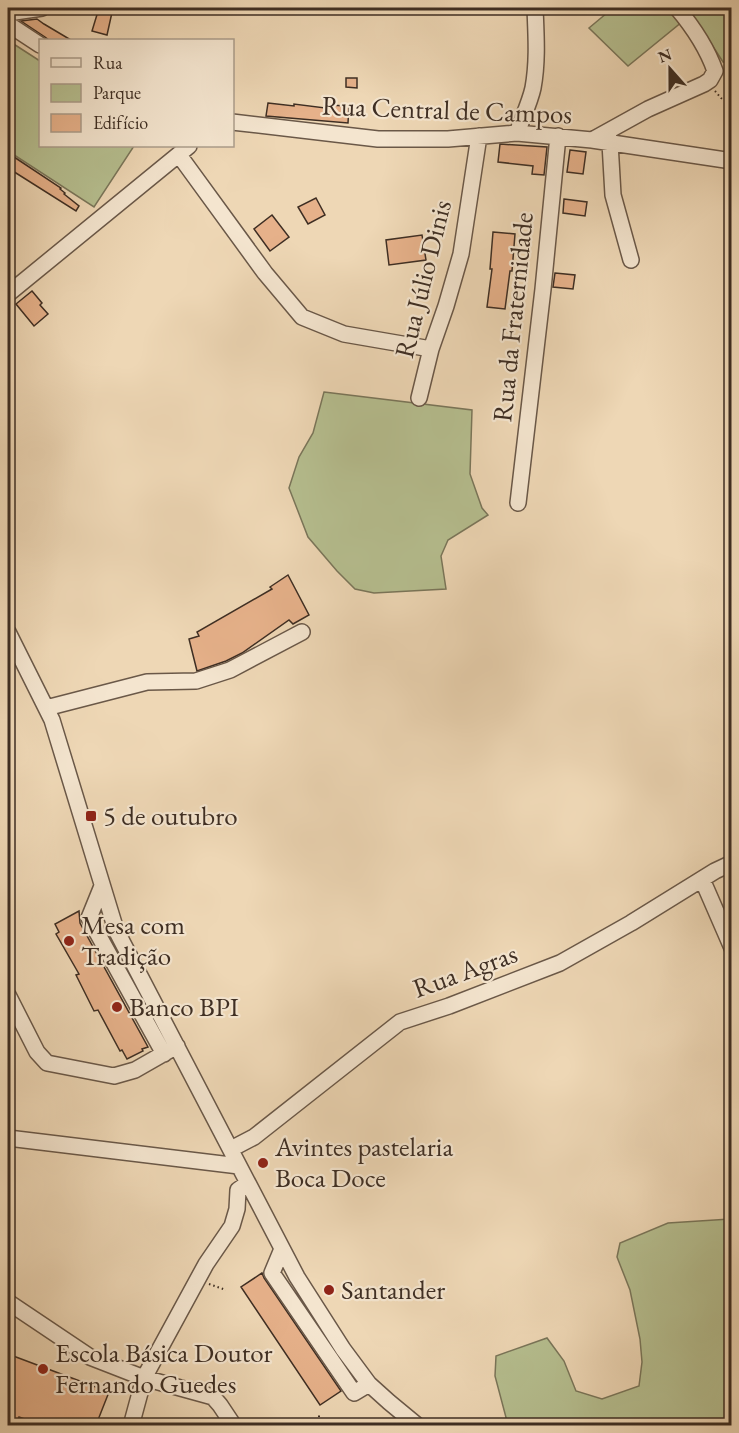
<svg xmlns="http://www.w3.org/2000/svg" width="739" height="1433" font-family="'EB Garamond',serif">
  <rect width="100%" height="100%" fill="#eed7b5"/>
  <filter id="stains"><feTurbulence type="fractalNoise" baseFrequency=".00333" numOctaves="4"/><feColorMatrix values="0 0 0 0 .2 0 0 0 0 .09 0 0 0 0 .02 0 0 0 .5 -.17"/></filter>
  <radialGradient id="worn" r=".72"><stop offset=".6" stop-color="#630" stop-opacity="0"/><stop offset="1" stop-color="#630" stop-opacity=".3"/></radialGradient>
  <path fill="#b6bf90" stroke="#7a765a" stroke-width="1.5" d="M613 8H731V63L723 62 707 37 682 22 628 66 589 28Z
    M9 41 40 61V146H134L94 207 8 151V43Z
    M324 392 472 410 470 474 482 508 488 515 448 540 441 556 446 589 374 593 355 589 337 571 308 537 289 488 299 457 313 433Z
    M730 1219 732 1220 731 1425H508L495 1376 496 1356 547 1338 564 1361 576 1391 602 1399 639 1386 642 1362 640 1339 630 1290 617 1257 620 1243 668 1223Z"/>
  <path fill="#e6b18a" stroke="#3e2e23" stroke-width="1.5" d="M99 8H113L107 35 92 31Z
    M37 19 44 24 71 40H49L45 37 21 21Z
    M346 78H357V88L346 87Z
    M268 103 294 106V104L325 108 326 105 349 106 348 123 266 116Z
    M500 144 547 147 544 175 532 174 533 166 498 162Z
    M570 150 586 152 583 174 567 172Z
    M8 153 61 188 60 189 65 193 64 194 79 206 76 211 8 168Z
    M316 198 325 215 308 224 298 207Z
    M564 199 587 202 585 216 563 213Z
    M272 215 289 237 270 251 254 229Z
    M493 232 515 234 512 271H510L505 309 487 307 492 269H490Z
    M422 235 426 260 389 265 386 240Z
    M555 273 575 275 573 289 553 287Z
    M32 291 42 303 40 305 48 314 34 326 16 304Z
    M288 575 309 615 293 624 289 620 242 653 226 661 197 671 189 639 199 636 197 632 272 589 270 587Z
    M79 911 80 923 148 1047 142 1049 143 1051 127 1059 122 1050 120 1051 98 1010 94 1011 76 975 79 974 56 934 59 932 55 924Z
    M262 1273 264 1278 341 1391 320 1405 241 1287Z
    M8 1354 109 1392 96 1425H41L19 1417 16 1425H8Z"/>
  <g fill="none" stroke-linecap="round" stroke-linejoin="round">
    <g stroke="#6a5848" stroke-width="18">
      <path id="minor" d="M8 13 42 8
        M8 24 40 45
        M232 122 378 139H448L517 133 592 140 732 161
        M517 133C522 119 530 102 533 88 538 61 536 34 535 8
        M608 134 610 143 613 195 631 260
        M592 140 648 109 704 84 710 80 715 71C707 48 693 27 677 8
        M179 155 265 273 302 317 344 334 431 349
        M8 294 189 146
        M419 398 431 349 446 306 461 254 479 136
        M518 503 543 289 558 136
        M8 632 52 720 116 930 297 1277 343 1349 369 1384 389 1402 418 1426
        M46 708 147 682 196 681 230 670 302 632
        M702 879 732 948
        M102 886 89 918 164 1054
        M8 995 37 1052 47 1063 114 1076 135 1070 177 1046
        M8 1138 239 1166
        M231 1149 254 1137 400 1022 449 1006 560 963 631 923 715 871 732 863
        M282 1249 272 1273 354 1393 369 1384
        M8 1302 90 1357 144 1378 213 1397 220 1405 234 1426
        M131 1426 144 1378 206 1264 232 1226 237 1209 238 1190 248 1183"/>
    </g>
    <path stroke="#3e2e23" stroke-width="2" stroke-dasharray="1.5 3" stroke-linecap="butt" d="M715 91 721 98 732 106
      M209 1284 226 1290
      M319 1426V1414"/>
    <use href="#minor" stroke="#f4e5cf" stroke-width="15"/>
  </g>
  <g fill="#8f2418" stroke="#f4e5cf" stroke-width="2">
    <rect x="85" y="810" width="12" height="12" rx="3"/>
    <circle cx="69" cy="941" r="6"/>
    <circle cx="117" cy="1007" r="6"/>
    <circle cx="263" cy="1163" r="6"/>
    <circle cx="329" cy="1290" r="6"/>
    <circle cx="43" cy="1369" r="6"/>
  </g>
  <g text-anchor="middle" stroke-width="4.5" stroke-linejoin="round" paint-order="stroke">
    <g font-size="27" fill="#3e2e23" stroke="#f4e5cf">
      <text transform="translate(447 110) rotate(2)" y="9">Rua Central de Campos</text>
      <text transform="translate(423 279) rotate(-76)" y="9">Rua Júlio Dinis</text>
      <text transform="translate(513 317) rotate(-84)" y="9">Rua da Fraternidade</text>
      <text transform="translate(465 971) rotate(-20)" y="9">Rua Agras</text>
    </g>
    <g font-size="27" fill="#3e2e23" stroke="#f4e5cf" text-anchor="start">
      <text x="103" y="825">5 de outubro</text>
      <text x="81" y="934">Mesa com<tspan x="81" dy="31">Tradição</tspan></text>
      <text x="129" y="1016">Banco BPI</text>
      <text x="275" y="1156">Avintes pastelaria<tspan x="275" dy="31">Boca Doce</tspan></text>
      <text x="341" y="1299">Santander</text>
      <text x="55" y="1362">Escola Básica Doutor<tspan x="55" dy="31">Fernando Guedes</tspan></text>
    </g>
  </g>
  <rect width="739" height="1433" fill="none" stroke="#eed7b5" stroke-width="30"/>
  <rect x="9" y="9" width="721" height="1415" fill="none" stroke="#3e2e23" stroke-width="3"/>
  <rect x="15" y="15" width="709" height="1403" fill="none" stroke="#3e2e23" stroke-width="1.5"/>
  <rect x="39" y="39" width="195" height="108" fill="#f4e5cf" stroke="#ab9c8a" stroke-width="1.5"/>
  <rect x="51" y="58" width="30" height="9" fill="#f4e5cf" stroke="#ab9c8a" stroke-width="1.5"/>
  <text x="93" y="69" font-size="18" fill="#3e2e23">Rua</text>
  <rect x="51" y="84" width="30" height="18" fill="#b6bf90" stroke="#ab9c8a" stroke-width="1.5"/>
  <text x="93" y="99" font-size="18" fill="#3e2e23">Parque</text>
  <rect x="51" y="114" width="30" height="18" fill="#e6b18a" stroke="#ab9c8a" stroke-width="1.5"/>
  <text x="93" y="129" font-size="18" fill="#3e2e23">Edifício</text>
  <g transform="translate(670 69) rotate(339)" stroke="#f4e5cf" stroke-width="4.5" paint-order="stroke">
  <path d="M0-4.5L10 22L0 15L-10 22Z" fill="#3e2e23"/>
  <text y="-9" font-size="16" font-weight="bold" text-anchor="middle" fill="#3e2e23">N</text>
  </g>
  <rect width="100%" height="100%" filter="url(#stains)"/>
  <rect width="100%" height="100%" fill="url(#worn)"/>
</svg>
